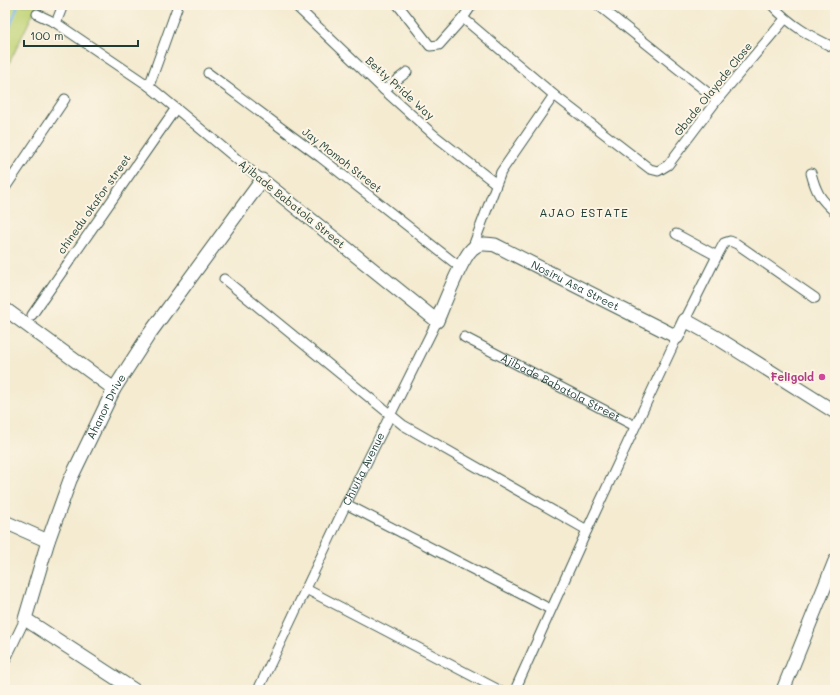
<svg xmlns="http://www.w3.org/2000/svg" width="840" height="695" font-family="Mali,sans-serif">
  <rect width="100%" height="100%" fill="#fcf5e5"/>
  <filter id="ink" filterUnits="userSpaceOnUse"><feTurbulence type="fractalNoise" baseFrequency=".025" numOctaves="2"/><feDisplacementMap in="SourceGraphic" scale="8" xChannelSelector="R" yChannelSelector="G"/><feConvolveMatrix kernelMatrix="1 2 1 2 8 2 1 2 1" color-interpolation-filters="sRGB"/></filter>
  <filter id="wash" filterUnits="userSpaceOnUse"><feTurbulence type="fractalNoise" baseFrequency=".012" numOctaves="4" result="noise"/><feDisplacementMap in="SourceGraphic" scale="16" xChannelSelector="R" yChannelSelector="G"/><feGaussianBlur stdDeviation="0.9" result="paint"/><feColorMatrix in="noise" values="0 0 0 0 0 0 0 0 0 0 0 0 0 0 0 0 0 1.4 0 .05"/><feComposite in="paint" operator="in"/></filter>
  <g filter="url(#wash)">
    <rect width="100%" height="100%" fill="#f4ebd1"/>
    <path fill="#bfd376" stroke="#6f8855" d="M7 5H37L5 72V9Z"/>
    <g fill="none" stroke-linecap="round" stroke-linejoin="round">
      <path stroke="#78b8ec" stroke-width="2.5" d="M5 40 18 5"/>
    </g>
  </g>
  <g filter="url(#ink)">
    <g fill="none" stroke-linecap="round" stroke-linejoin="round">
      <g stroke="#3f574c" stroke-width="11">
        <g id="street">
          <path d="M63 5 56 23 149 86 178 5"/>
          <path d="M295 5 384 90 434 135 495 183"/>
          <path d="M398 5 430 46 439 45 463 18 554 95 650 169 658 171 668 165 717 100 785 19"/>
          <path d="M598 5 717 100"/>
          <path d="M772 5C790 25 811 37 835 48"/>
          <path d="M37 14 56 23"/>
          <path d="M463 18 472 5"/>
          <path d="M208 73 320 157 461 268"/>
          <path d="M149 86 262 180"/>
          <path d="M384 90 407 72"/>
          <path d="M811 173C816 192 820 199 835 212"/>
          <path d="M5 188 65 99"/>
          <path d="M676 234 717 256"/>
          <path d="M472 249 501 172 554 95"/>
          <path d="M224 279 403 425 587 530"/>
          <path d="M32 315 176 108"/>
          <path d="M685 320 717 256 724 243 730 241 737 244 815 298"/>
          <path id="s1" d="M464 337 635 426"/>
          <path d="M346 504 550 609"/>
          <path d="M306 589 499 690"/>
          <path d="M5 661 25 619"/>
          <path id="s2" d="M258 690 346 504 437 321"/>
          <path d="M515 690 587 530 677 337"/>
        </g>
      </g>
      <g stroke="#3f574c" stroke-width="15">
        <g id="secondary">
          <path d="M5 309 114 389"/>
          <path d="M5 522 48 541"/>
          <path id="s3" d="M134 690 25 619 48 541 70 480 114 389 150 333 262 180 437 321C443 306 462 258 472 249 479 242 487 244 495 245L677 337 685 320 719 339 835 412"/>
          <path d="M783 690 835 561"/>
        </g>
      </g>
      <use href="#street" stroke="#fff" stroke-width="9"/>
      <use href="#secondary" stroke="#fff" stroke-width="13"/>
    </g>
  </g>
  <circle fill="#d1479c" stroke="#fcf5e5" stroke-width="1.5" cx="822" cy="377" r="4"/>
  <g text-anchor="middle" stroke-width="4" stroke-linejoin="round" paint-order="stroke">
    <g font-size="11" fill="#1f3d34" stroke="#fcf5e5">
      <text transform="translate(400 88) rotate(42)" y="4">Betty Pride Way</text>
      <text transform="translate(713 89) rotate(-51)" y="4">Gbade Olayode Close</text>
      <text transform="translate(342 160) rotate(38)" y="4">Jay Momoh Street</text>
      <text transform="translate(94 204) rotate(-55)" y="4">chinedu okafor street</text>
      <text transform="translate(292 204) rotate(39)" y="4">Ajibade Babatola Street</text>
      <text dy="4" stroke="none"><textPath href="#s3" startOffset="1053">Nosiru Asa Street</textPath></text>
      <text dy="4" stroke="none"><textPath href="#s1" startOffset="109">Ajibade Babatola Street</textPath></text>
      <text dy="4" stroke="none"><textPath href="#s3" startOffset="358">Ahanor Drive</textPath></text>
      <text dy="4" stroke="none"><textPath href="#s2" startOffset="245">Chivita Avenue</textPath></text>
    </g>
    <g font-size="11" font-weight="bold" fill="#b23c85" stroke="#fcf5e5" text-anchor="end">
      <text x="814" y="381">Feligold</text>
    </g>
    <g font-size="12" letter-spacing="1" fill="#1f3d34" stroke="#fcf5e5">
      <text x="584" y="217">AJAO ESTATE</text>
    </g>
  </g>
  <rect width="840" height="695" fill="none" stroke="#fcf5e5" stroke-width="20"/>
  <path d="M24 40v6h114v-6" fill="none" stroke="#1f3d34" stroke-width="2"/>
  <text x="30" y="40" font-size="12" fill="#1f3d34" stroke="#fcf5e5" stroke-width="3" paint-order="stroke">100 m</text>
</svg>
